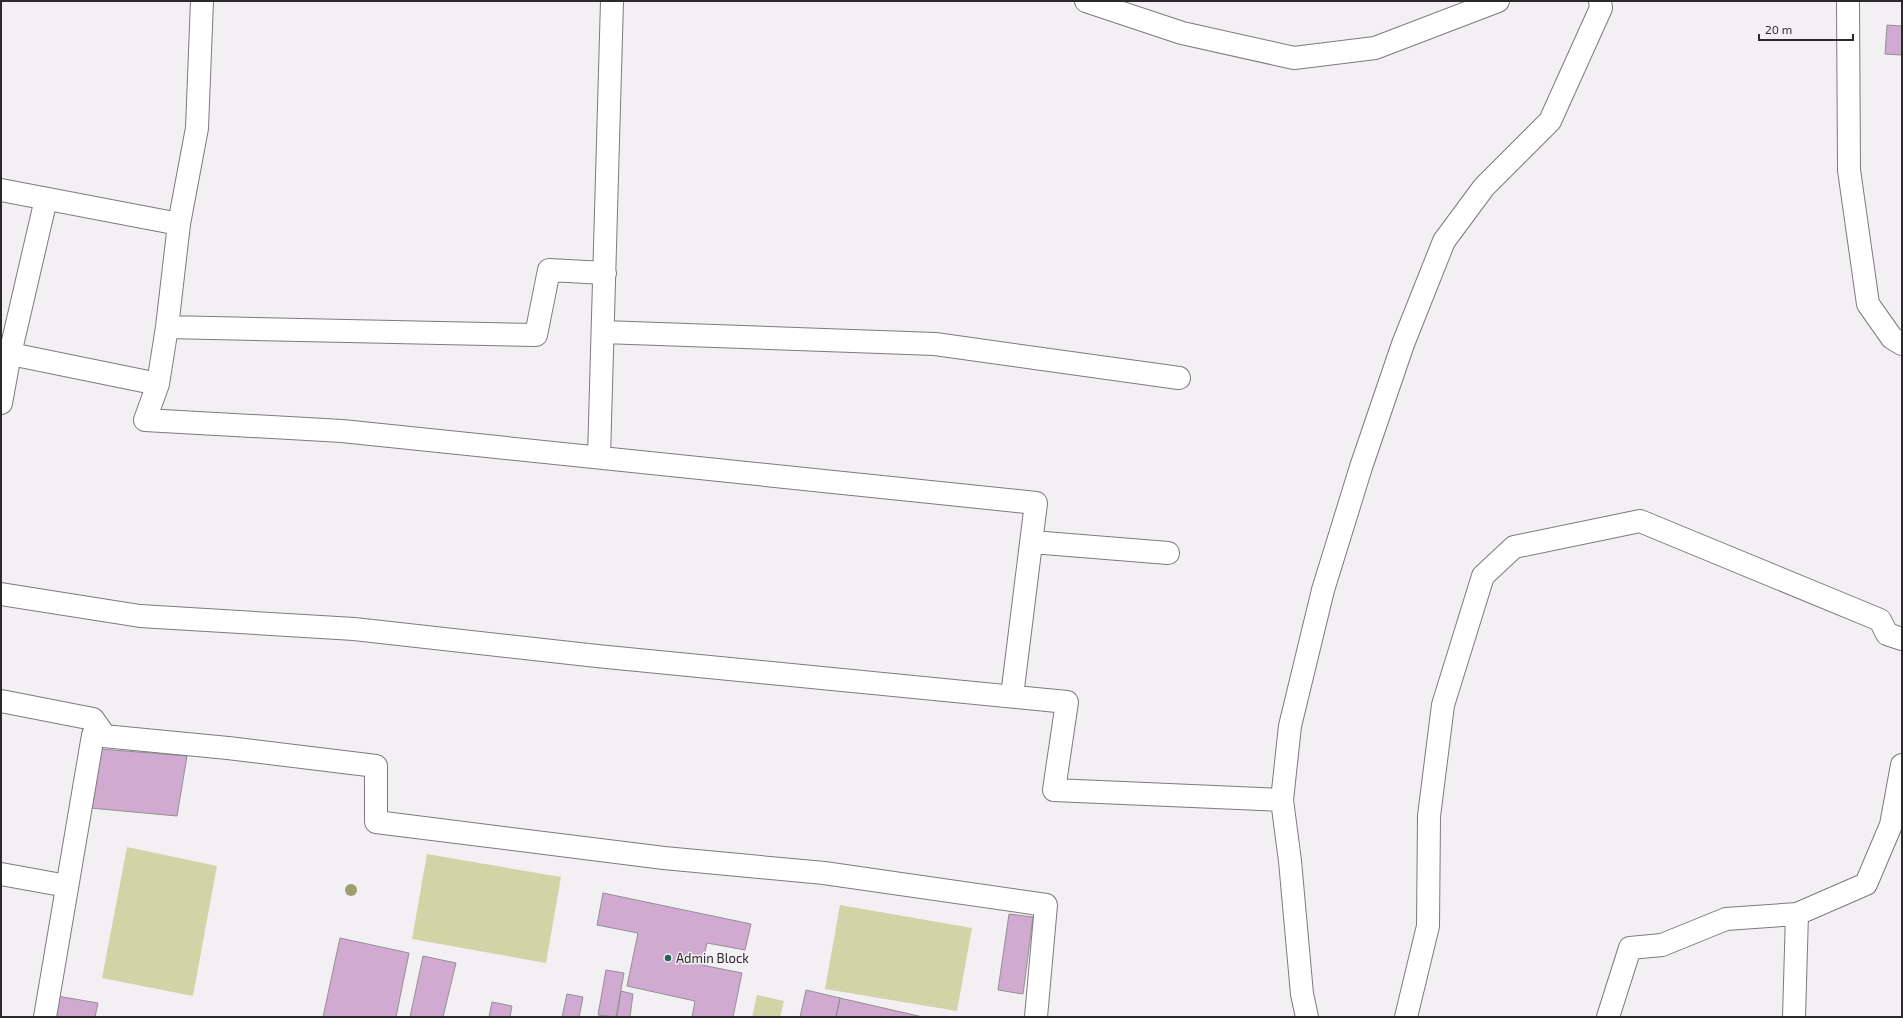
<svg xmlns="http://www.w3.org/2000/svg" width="1903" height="1018" font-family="'Exo 2',sans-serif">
  <rect width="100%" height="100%" fill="#f3f0f3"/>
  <path fill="#d0d5a8" d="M127 847 217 866 193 996 102 978Z
    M427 854 561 877 546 963 412 939Z
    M840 905 972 928 957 1011 825 989Z
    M757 995 784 1001 780 1017H752Z"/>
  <path fill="#d1aad1" stroke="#939093" d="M1887 25 1902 26V55L1885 54Z
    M101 749 187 756 177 816 90 808Z
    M603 893 751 924 745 950 707 943 702 965 742 973 733 1017H692L695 1001 627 986 638 933 597 925Z
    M1009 914 1033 917 1023 994 998 990Z
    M340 938 409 953 396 1017H323Z
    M423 956 456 963 443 1017H410Z
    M606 970 624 973 616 1017 598 1015Z
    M806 990 840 998 836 1017H800Z
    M621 991 633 994 630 1017H617Z
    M567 994 583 997 579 1017H562Z
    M57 996 98 1003 95 1017H53Z
    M840 998 923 1017H836Z
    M492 1002 512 1006 510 1017H489Z"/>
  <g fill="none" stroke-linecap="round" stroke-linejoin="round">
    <g stroke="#7d7a7d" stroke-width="24">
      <path id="minor" d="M1848 1 1849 170 1868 304 1892 338 1902 344
        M1 190 179 224
        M167 327 536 335 549 270 605 273
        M603 332 935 344 1179 378
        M1 352 158 384 145 420 342 431 1036 503 1012 696
        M158 384 167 327 179 224 197 128 202 1
        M1 403 10 354 46 199
        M599 457 612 1
        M1032 542 1168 553
        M1 594 140 616 354 629 597 656 1067 702 1054 790 1282 800
        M1 701 93 719 105 736
        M1 874 67 886
        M1797 914 1866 884 1891 825 1902 765
        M45 1017 93 735 228 748 376 766V822L664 858 824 873 1046 905 1036 1017
        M1307 1017 1302 994 1290 861 1282 800 1290 726 1323 590 1361 467 1403 344 1444 241 1484 187 1550 121 1601 8 1600 1
        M1406 1017 1428 926 1429 816 1443 705 1483 576 1514 547 1640 521 1880 620 1887 634 1902 639
        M1608 1017 1630 948 1662 945 1726 919 1797 914 1794 1017"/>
    </g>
    <g stroke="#7d7a7d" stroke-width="24">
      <path id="tertiary" d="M1086 1 1182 33 1294 58 1375 48 1498 1"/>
    </g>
    <use href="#minor" stroke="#fff" stroke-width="22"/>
    <use href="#tertiary" stroke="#fff" stroke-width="22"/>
  </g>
  <circle fill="#9d9d6d" cx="351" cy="890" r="6"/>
  <circle fill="#216454" stroke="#f3f0f3" stroke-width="1.5" cx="668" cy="958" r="4"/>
  <g text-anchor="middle" stroke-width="3" stroke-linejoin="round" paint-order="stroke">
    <g font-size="13" fill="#2b292b" stroke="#f3f0f3" text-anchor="start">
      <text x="676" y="963">Admin Block</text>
    </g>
  </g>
  <rect width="1903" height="1018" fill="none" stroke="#2b292b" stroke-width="4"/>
  <path d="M1759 34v6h94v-6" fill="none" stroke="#2b292b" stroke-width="2"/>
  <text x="1765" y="34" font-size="12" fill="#2b292b" stroke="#f3f0f3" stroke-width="3" paint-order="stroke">20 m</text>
</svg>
